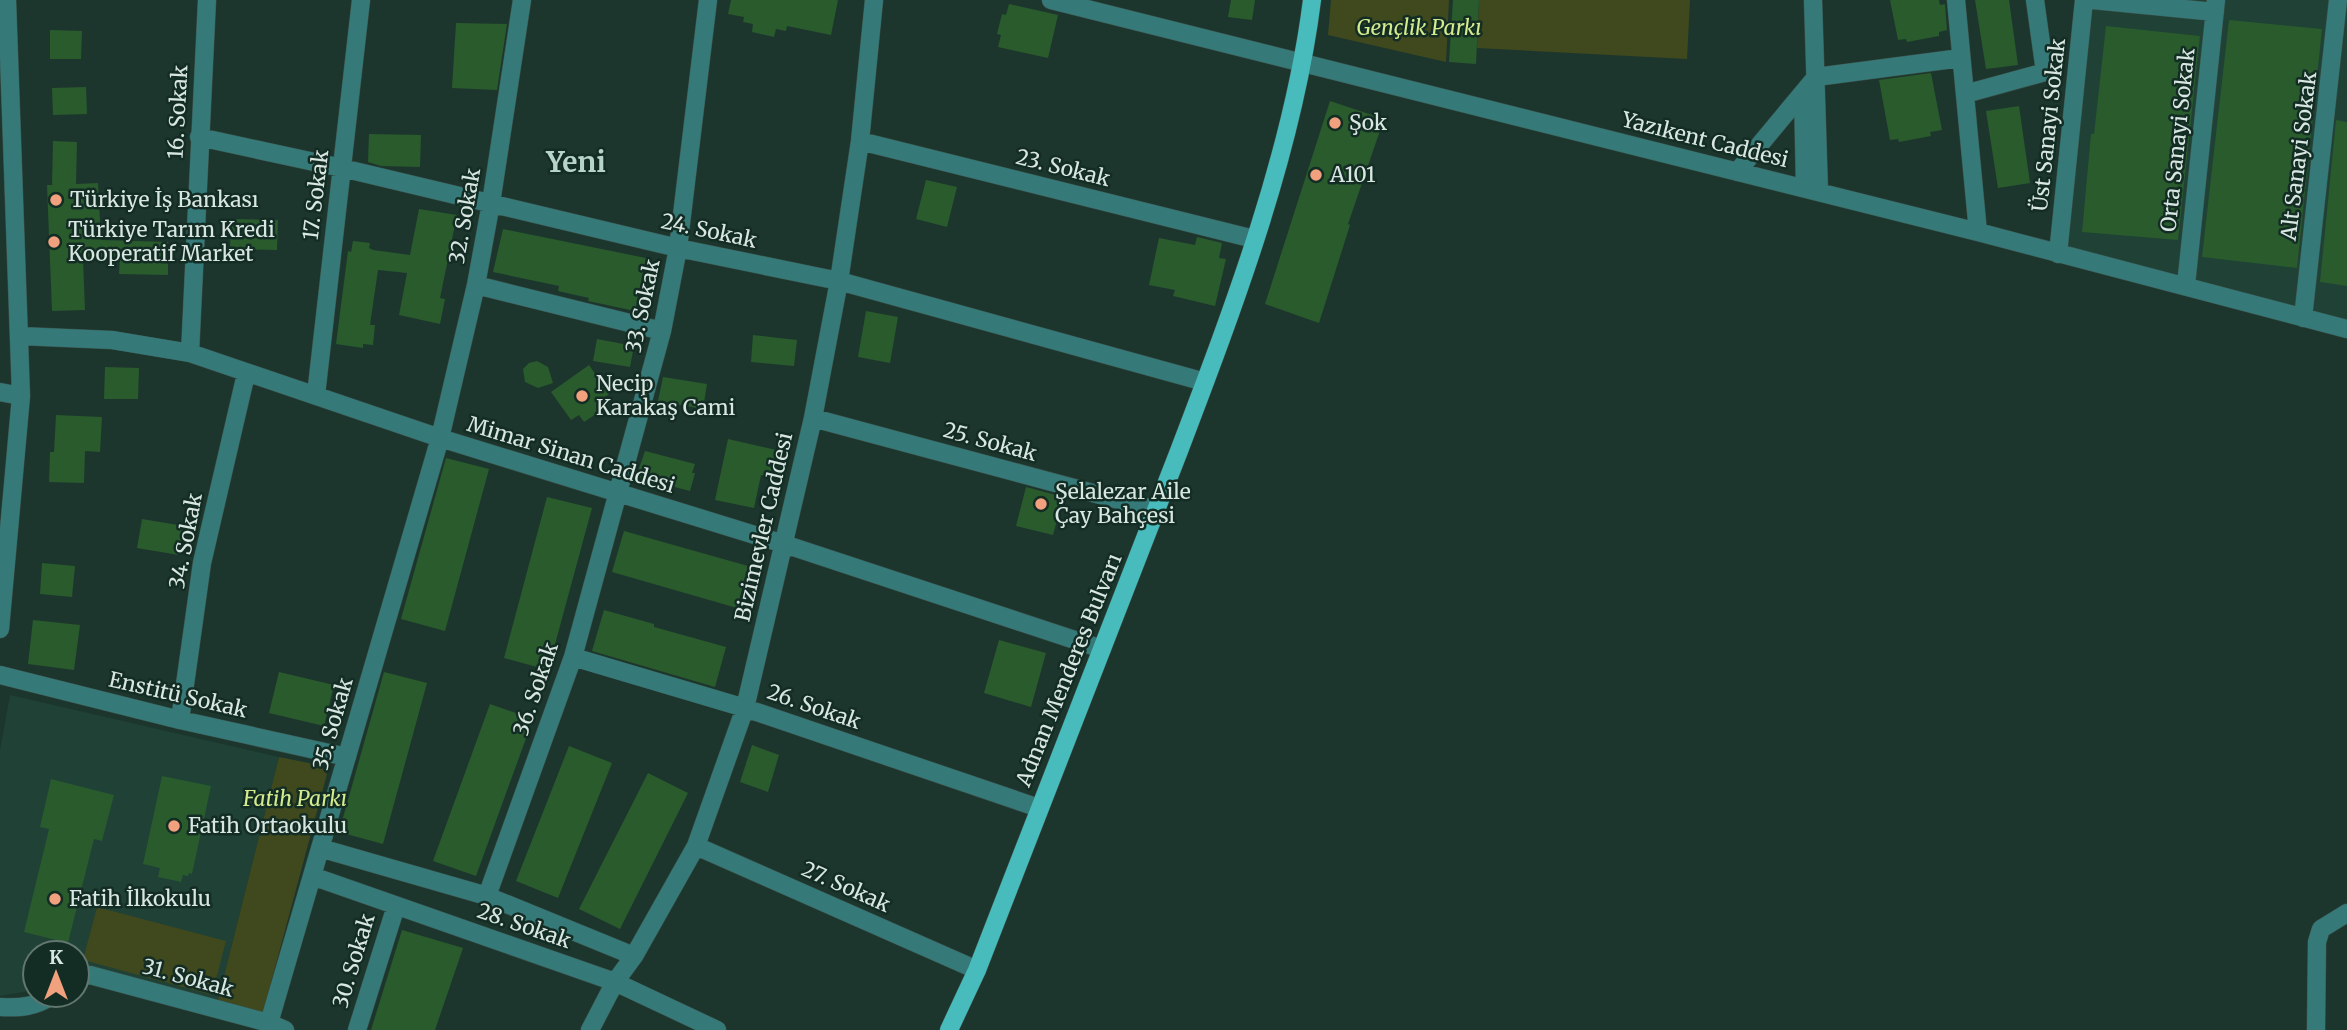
<svg xmlns="http://www.w3.org/2000/svg" width="2347" height="1030" font-family="Merriweather,serif">
  <rect width="100%" height="100%" fill="#1d362d"/>
  <path fill="#1f4136" d="M2084 0H2347V329L2058 254Z
    M10 695 279 757 217 1004 77 969V953H35V990L0 996V750Z"/>
  <path fill="#3f491d" d="M1331 0H1449L1446 62 1328 35Z
    M1479 0H1690L1687 59 1477 48Z
    M279 757 319 765 327 774 262 1016 217 1004Z
    M97 907 226 941 212 995 83 960Z"/>
  <path fill="#295b2d" d="M731 0H838L831 35 787 26 786 31 776 29 774 37 752 32 753 24 743 22 744 17 728 14Z
    M1231 0H1255L1252 20 1228 17Z
    M1453 0H1479L1476 64 1449 62Z
    M1890 0H1939L1940 5 1945 4 1947 30 1939 32V36L1907 42 1906 39 1898 40Z
    M1975 0H2009L2018 65 1986 69Z
    M1009 4 1058 15 1048 58 998 47 1001 35 997 34 1002 14 1006 15Z
    M2229 20 2322 29 2297 268 2202 257Z
    M456 23 507 24 497 90 452 88Z
    M2106 26 2200 36 2178 240 2082 232 2091 134H2094Z
    M50 30 82 31 81 59H50Z
    M1931 73 1942 130 1930 132 1931 136 1899 142 1898 139 1890 140 1879 80Z
    M86 87 87 114 53 115 52 88Z
    M1330 101 1384 119 1348 224 1350 225 1319 323 1265 304Z
    M2019 106 2030 183 1998 188 1986 111Z
    M2336 120 2347 122V286L2320 282Z
    M369 134 421 135 420 167 381 166 368 162Z
    M53 141 77 142 76 184 98 183 101 240 168 242V275L119 274 120 258 83 260 85 310 52 311 47 185H52Z
    M926 180 957 187 947 227 916 219Z
    M419 209 457 215 440 298 445 299 440 324 399 315 407 273 378 270 370 325H375L373 345 363 344V348L336 344 348 251 351 252 353 241 370 243 369 248 373 250 410 255Z
    M231 219 278 220 277 250 230 249Z
    M503 229 646 258 635 311 588 301 589 298 558 291 559 286 493 272Z
    M1197 237 1222 243 1219 258 1226 259 1215 306 1173 296 1175 290 1149 285 1159 238 1195 245Z
    M866 311 898 317 890 363 858 357Z
    M753 335 797 340 794 366 751 362Z
    M597 339 634 346 630 367 593 361Z
    M537 361 548 367 553 383 538 388 525 382 523 369 529 363Z
    M589 365 609 394 603 399 608 406 584 422 579 415 571 420 551 392Z
    M105 367 139 368 138 399H104Z
    M663 377 707 384 703 409 658 401Z
    M56 415 102 417 100 452 85 451 84 483 49 482 50 452H54Z
    M728 439 781 451 775 478 761 475 754 508 715 500Z
    M645 451 695 464 692 473H695L690 491 636 477Z
    M446 458 489 469 445 631 401 619Z
    M1026 487 1063 497 1053 535 1016 526Z
    M547 497 592 508 548 670 504 658Z
    M142 519 184 526 179 555 137 548Z
    M624 531 748 566 737 608 612 572Z
    M42 563 75 566 72 597 40 594Z
    M604 610 654 624V627L726 647 715 687 592 651Z
    M33 620 80 625 74 670 28 664Z
    M999 640 1046 653 1031 707 984 693Z
    M279 672 334 685 324 726 269 713Z
    M384 672 427 683 383 844 339 832Z
    M490 704 533 719 476 876 433 861Z
    M752 745 779 755 768 792 740 782Z
    M569 746 612 763 558 898 516 881Z
    M648 773 688 793 620 929 579 909Z
    M162 776 211 786 192 874 189 873 188 876 183 875 181 882 158 877 160 868 143 864Z
    M51 779 114 795 102 841 94 839 68 943 24 932 49 829 40 827Z
    M402 930 463 948 435 1030H371Z"/>
  <g fill="none" stroke-linecap="round" stroke-linejoin="round">
    <g stroke="#3b524a" stroke-width="19">
      <path id="minor" d="M1051 0 1978 232 2347 329
        M1813 0 1819 192
        M1956 0 1978 232
        M2092 0 2215 12
        M1803 94 1805 188
        M1965 94 2045 72 2035 0
        M199 137 342 168 678 248 839 281 1205 382
        M860 141 1254 239
        M1737 172 1816 77 1961 58
        M2058 254 2084 0
        M476 285 662 331
        M2186 285 2216 0
        M2303 318 2338 0
        M20 336 112 340 190 353 440 438 784 544 1102 649
        M190 353 207 0
        M0 392 21 396
        M316 395 361 0
        M813 418 1156 510
        M0 629 21 396 7 0
        M573 657 745 708 1039 808
        M0 675 180 720 347 757
        M180 720 202 563 246 374
        M696 846 977 970
        M320 848 487 896 634 956
        M312 876 615 982 717 1030
        M487 896 573 657 662 331 678 248 708 0
        M77 977 90 975 269 1023 285 1030
        M0 1007C20 1008 36 1007 53 995
        M269 1023 440 438 476 285 491 203 522 0
        M357 1030 396 906
        M590 1030 615 982 634 956 696 846 745 708 813 418 839 281 860 141 874 0
        M2316 1030 2317 942 2321 929 2347 913"/>
    </g>
    <g stroke="#3b524a" stroke-width="19">
      <path id="major" d="M949 1030 977 970C1043 797 1113 625 1179 451 1233 309 1293 152 1312 0"/>
    </g>
    <use href="#minor" stroke="#357979" stroke-width="18"/>
    <use href="#major" stroke="#48bcbd" stroke-width="18"/>
  </g>
  <g fill="#f1a17d" stroke="#132c24" stroke-width="2.5">
    <circle cx="1335" cy="123" r="7"/>
    <circle cx="1316" cy="175" r="7"/>
    <circle cx="56" cy="200" r="7"/>
    <circle cx="54" cy="242" r="7"/>
    <circle cx="582" cy="396" r="7"/>
    <circle cx="1041" cy="504" r="7"/>
    <circle cx="174" cy="826" r="7"/>
    <circle cx="55" cy="899" r="7"/>
  </g>
  <g text-anchor="middle" stroke-width="5" stroke-linejoin="round" paint-order="stroke">
    <g font-size="21" font-style="italic" fill="#d4eb8e" stroke="#132c24">
      <text x="1419" y="35">Gençlik Parkı</text>
      <text x="295" y="806">Fatih Parkı</text>
    </g>
    <g font-size="21" fill="#d8e7e1" stroke="#132c24">
      <text transform="translate(178 112) rotate(-87)" y="7">16. Sokak</text>
      <text transform="translate(2049 125) rotate(-84)" y="7">Üst Sanayi Sokak</text>
      <text transform="translate(1705 140) rotate(14)" y="7">Yazıkent Caddesi</text>
      <text transform="translate(2178 140) rotate(-84)" y="7">Orta Sanayi Sokak</text>
      <text transform="translate(2299 156) rotate(-83)" y="7">Alt Sanayi Sokak</text>
      <text transform="translate(1063 168) rotate(14)" y="7">23. Sokak</text>
      <text transform="translate(316 195) rotate(-83)" y="7">17. Sokak</text>
      <text transform="translate(465 216) rotate(-80)" y="7">32. Sokak</text>
      <text transform="translate(709 231) rotate(12)" y="7">24. Sokak</text>
      <text transform="translate(643 306) rotate(-78)" y="7">33. Sokak</text>
      <text transform="translate(990 442) rotate(15)" y="7">25. Sokak</text>
      <text transform="translate(571 455) rotate(17)" y="7">Mimar Sinan Caddesi</text>
      <text transform="translate(764 527) rotate(-77)" y="7">Bizimevler Caddesi</text>
      <text transform="translate(186 541) rotate(-79)" y="7">34. Sokak</text>
      <text transform="translate(1069 670) rotate(-68)" y="7">Adnan Menderes Bulvarı</text>
      <text transform="translate(536 689) rotate(-71)" y="7">36. Sokak</text>
      <text transform="translate(178 695) rotate(13)" y="7">Enstitü Sokak</text>
      <text transform="translate(814 707) rotate(19)" y="7">26. Sokak</text>
      <text transform="translate(333 724) rotate(-74)" y="7">35. Sokak</text>
      <text transform="translate(846 887) rotate(24)" y="7">27. Sokak</text>
      <text transform="translate(524 926) rotate(19)" y="7">28. Sokak</text>
      <text transform="translate(354 961) rotate(-73)" y="7">30. Sokak</text>
      <text transform="translate(188 978) rotate(15)" y="7">31. Sokak</text>
    </g>
    <g font-size="21" fill="#d8e7e1" stroke="#132c24" text-anchor="start">
      <text x="1349" y="130">Şok</text>
      <text x="1330" y="182">A101</text>
      <text x="70" y="207">Türkiye İş Bankası</text>
      <text x="68" y="237">Türkiye Tarım Kredi<tspan x="68" dy="24">Kooperatif Market</tspan></text>
      <text x="596" y="391">Necip<tspan x="596" dy="24">Karakaş Cami</tspan></text>
      <text x="1055" y="499">Şelalezar Aile<tspan x="1055" dy="24">Çay Bahçesi</tspan></text>
      <text x="188" y="833">Fatih Ortaokulu</text>
      <text x="69" y="906">Fatih İlkokulu</text>
    </g>
    <g font-size="28" font-weight="bold" fill="#b7d4c9" stroke="#132c24">
      <text x="576" y="172">Yeni</text>
    </g>
  </g>
  <g transform="translate(56 974)"><circle r="33" fill="#132c24" stroke="#627770" stroke-width="2"/>
  <path d="M0-5L12 26L0 18L-12 26Z" fill="#f1a17d"/>
  <text y="-10" font-size="19" font-weight="bold" text-anchor="middle" fill="#d8e7e1">K</text>
  </g>
</svg>
